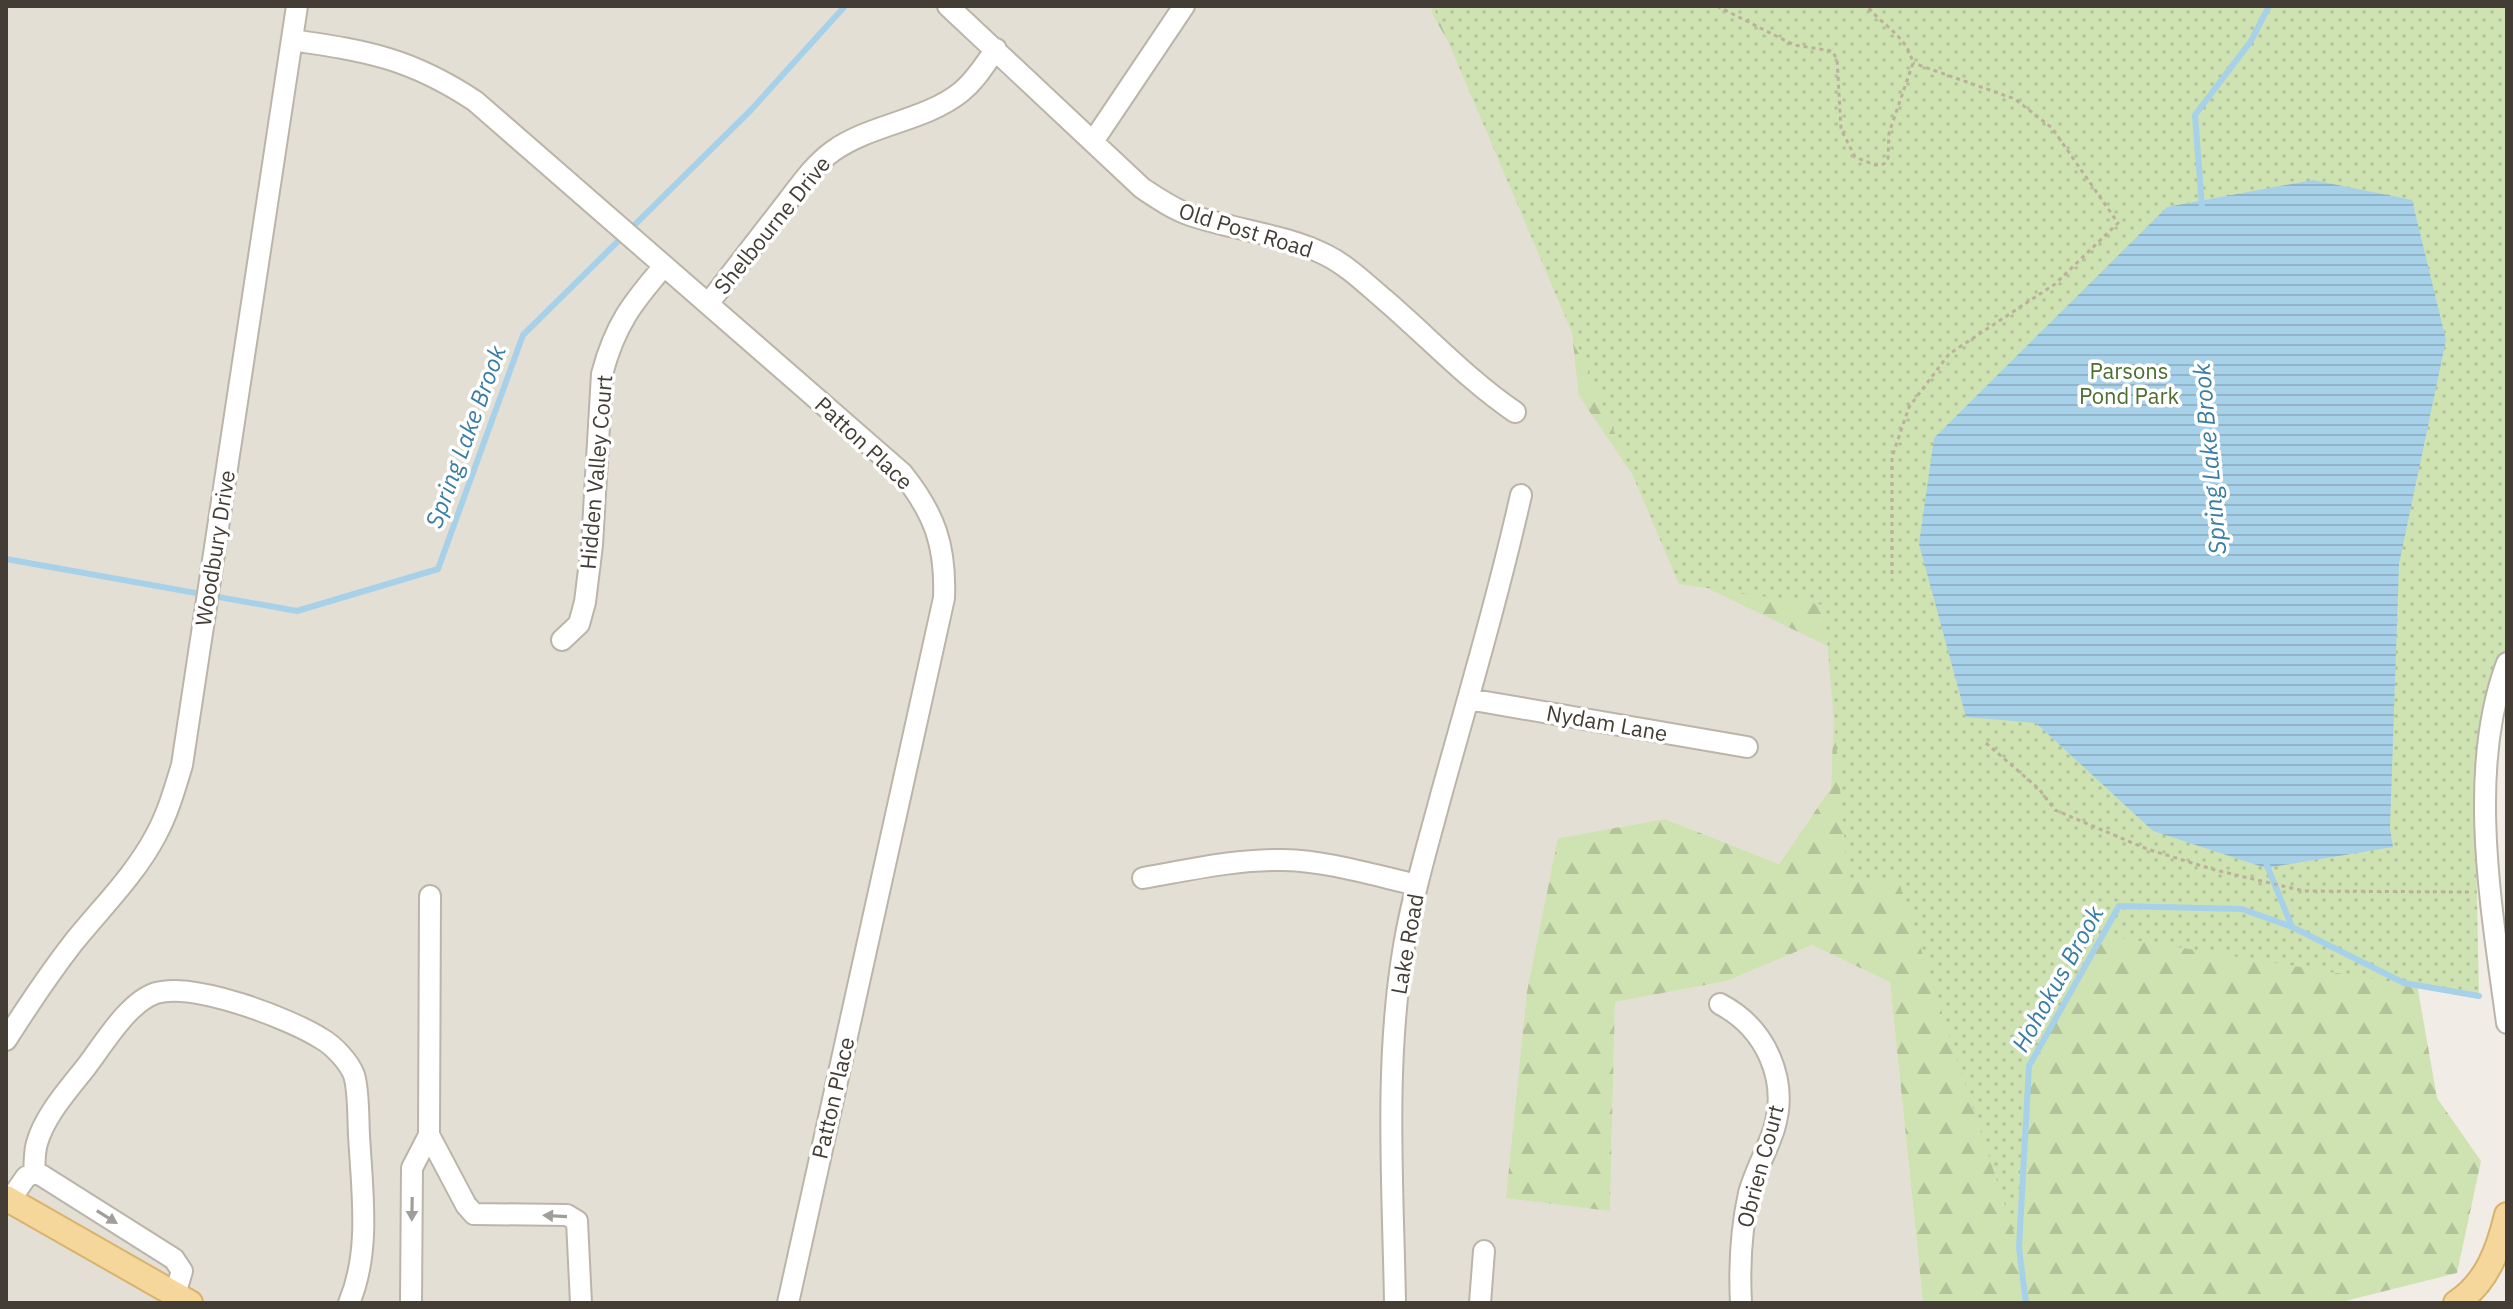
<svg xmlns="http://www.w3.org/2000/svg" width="2513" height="1309" font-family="'IBM Plex Sans',sans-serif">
  <defs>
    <pattern id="forest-firs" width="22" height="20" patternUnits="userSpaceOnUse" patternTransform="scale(2)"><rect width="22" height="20" fill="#cee2b2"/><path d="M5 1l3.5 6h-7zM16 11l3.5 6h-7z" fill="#b2c39a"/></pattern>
    <pattern id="park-dots" width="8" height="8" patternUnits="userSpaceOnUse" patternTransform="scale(2)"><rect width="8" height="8" fill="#cee2b2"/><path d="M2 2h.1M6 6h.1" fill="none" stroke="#b2c39a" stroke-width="1.8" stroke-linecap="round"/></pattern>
    <pattern id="water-rules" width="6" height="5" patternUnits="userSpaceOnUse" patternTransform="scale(2)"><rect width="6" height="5" fill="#a7d1e9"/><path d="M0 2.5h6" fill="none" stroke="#91b4c8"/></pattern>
  </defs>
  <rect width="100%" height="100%" fill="#f1ede6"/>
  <path fill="#e4dfd4" d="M6 6H1431L1433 16 1560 227 1836 650 1831 788 1779 864 1665 819 1558 838 1610 1211 1615 1002 1727 981 1812 945 1890 981 1923 1303H6Z"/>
  <path fill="url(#forest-firs)" d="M1431 6H2507L2393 847 2437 1098 2481 1161 2457 1273 2337 1303H1923L1890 982 1812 945 1727 981 1615 1002 1610 1211 1506 1198 1527 992 1558 838 1665 819 1779 864 1831 788 1836 650 1711 590 1579 396 1560 227 1433 16Z"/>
  <path fill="url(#park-dots)" d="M1433 6H2507V644L2481 743 2476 849 2479 996 2102 935 2029 1066 2019 1248 1898 879 1848 880 1824 605 1679 584Z"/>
  <path fill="url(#water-rules)" d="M2313 180 2412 200 2446 340 2399 564 2390 828 2393 847 2266 868 2153 831 2036 723 1966 717 1919 544 1934 438 2167 207Z"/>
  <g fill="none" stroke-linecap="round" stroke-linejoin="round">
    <path stroke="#a7d1e9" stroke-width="6" d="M2202 207 2195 115 2251 41 2269 6
      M6 559 297 611 438 569 523 335 751 110 845 6
      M2266 863 2292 927
      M2026 1303 2019 1248 2029 1066 2119 906 2242 909 2292 927 2404 983 2479 996"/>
    <g stroke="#bbb4a9" stroke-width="24">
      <path id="minor" d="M948 6 1142 188C1157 198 1173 209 1190 215 1234 230 1284 234 1326 255 1348 266 1366 284 1385 300 1428 337 1468 380 1515 412
        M292 40C367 51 410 58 475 101L902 473C935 514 946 546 944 598L788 1303
        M1094 140 1184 6
        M708 304C732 273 756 242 780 211 797 190 811 167 833 151 871 124 925 121 961 92 976 80 985 64 996 49
        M562 640 579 624 585 602 592 545 602 374C615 325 632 303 664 266
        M2507 663C2466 772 2492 911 2507 1023
        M1468 699 1747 747
        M1143 878C1189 870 1236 859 1284 860 1328 861 1373 875 1417 885
        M1720 1004C1766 1028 1789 1080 1774 1129 1767 1151 1755 1171 1749 1193 1741 1230 1739 1265 1741 1303
        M6 1040C27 1007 49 974 73 943 102 907 135 875 156 835 168 813 175 788 182 765L297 6
        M429 1135 466 1205 474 1214 567 1215 577 1221 581 1303
        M34 1173C35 1164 34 1153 37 1143 45 1115 68 1090 86 1067 103 1045 128 1002 156 993 194 982 289 1018 322 1039 334 1046 349 1062 354 1075 359 1091 358 1119 359 1135 362 1191 371 1251 349 1303
        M10 1200 26 1177 34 1173 41 1175 174 1259 182 1271 175 1294
        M411 1303 412 1168 429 1135 430 896
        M1395 1303C1393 1185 1384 1063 1404 946 1412 897 1427 848 1440 799 1468 698 1498 597 1521 495
        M1480 1303 1484 1251"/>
    </g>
    <g stroke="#d8b36d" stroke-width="28">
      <path id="major" d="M6 1198 190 1303
        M2456 1303C2487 1283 2499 1249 2507 1215"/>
    </g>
    <path stroke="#bcaf9c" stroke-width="3" stroke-dasharray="4 4" stroke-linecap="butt" d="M1717 6 1794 45 1832 51 1837 59 1841 129 1855 157 1875 165 1884 164 1888 158 1889 133 1913 63C1906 35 1884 27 1867 6
      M1892 574V457L1909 407 1949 354 2055 284 2118 223 2052 128 2015 99 1913 63
      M1986 743 2039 789 2055 810 2147 849 2215 870 2304 891 2469 892"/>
    <use href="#minor" stroke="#fff" stroke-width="20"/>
    <use href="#major" stroke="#f5d79b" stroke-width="24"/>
  </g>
  <defs><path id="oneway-solid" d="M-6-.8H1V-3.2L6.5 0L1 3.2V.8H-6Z" transform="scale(2)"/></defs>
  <g fill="#a19e9a">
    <use href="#oneway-solid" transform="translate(412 1209) rotate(91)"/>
    <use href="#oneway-solid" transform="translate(555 1216) rotate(-177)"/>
    <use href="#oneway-solid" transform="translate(107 1217) rotate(32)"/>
  </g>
  <g text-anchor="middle" stroke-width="7" stroke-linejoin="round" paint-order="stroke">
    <g font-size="22" fill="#433d36" stroke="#fff">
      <text transform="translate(772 225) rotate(-51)" y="8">Shelbourne Drive</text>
      <text transform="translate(1246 230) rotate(17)" y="8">Old Post Road</text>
      <text transform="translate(864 443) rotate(43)" y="8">Patton Place</text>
      <text transform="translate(596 472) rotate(-85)" y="8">Hidden Valley Court</text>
      <text transform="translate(215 548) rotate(-81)" y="8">Woodbury Drive</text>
      <text transform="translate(1607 723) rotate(10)" y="8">Nydam Lane</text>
      <text transform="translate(1407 944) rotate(-80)" y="8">Lake Road</text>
      <text transform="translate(833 1098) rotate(-77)" y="8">Patton Place</text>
      <text transform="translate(1760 1166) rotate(-75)" y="8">Obrien Court</text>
    </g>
    <g font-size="22" fill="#4a6f2f" stroke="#fff">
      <text x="2129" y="379">Parsons<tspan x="2129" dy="25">Pond Park</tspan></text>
    </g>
    <g font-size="24" font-style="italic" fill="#397ca4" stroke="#fff">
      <text transform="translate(466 437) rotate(-70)" y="8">Spring Lake Brook</text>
      <text transform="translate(2210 459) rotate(-95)" y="8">Spring Lake Brook</text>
      <text transform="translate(2058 979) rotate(-61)" y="8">Hohokus Brook</text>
    </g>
  </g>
  <rect width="2513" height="1309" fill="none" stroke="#433d36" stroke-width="16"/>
</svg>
